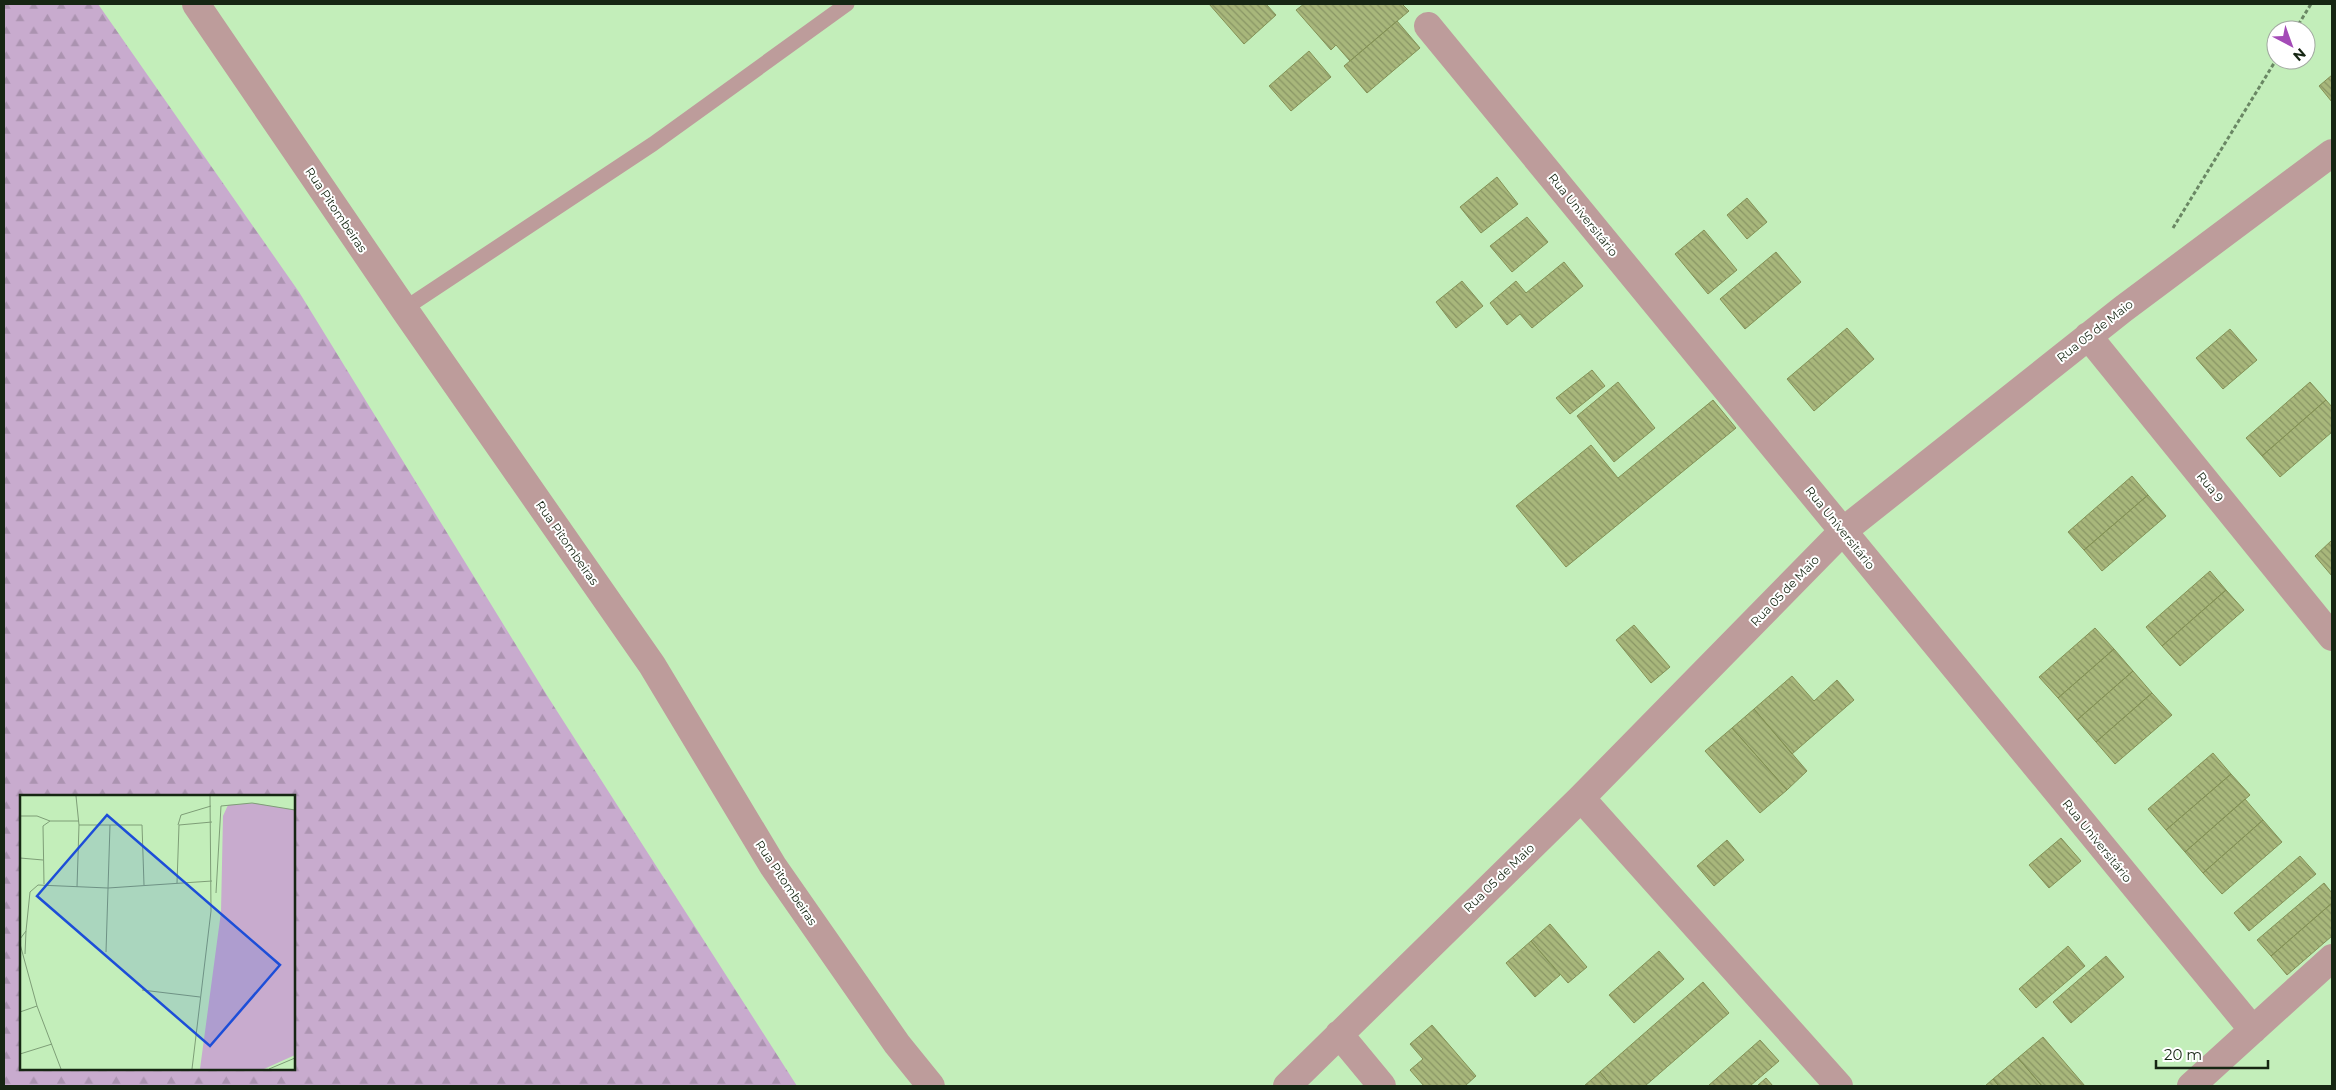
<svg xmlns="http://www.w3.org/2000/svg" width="2336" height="1090" font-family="Montserrat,sans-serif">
  <defs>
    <pattern id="forest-firs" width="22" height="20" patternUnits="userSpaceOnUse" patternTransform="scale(1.25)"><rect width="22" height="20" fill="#c8abce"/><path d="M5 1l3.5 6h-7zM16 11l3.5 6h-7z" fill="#ab93b0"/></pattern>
    <pattern id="building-back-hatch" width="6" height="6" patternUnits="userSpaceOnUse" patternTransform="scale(1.25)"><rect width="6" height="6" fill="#a8b77b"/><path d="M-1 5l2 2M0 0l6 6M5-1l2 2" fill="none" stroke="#889564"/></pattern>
  </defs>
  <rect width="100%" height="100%" fill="#c3eeba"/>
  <path fill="url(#forest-firs)" fill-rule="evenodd" d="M4 4H98L299 292 548 697 797 1086H4ZM21 796H294V1069H21Z"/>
  <path fill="url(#building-back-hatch)" stroke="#839156" d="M1209 4H1266L1276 15 1244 44Z
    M1304 4H1402L1409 11 1350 61 1336 45 1331 50 1296 10Z
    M1397 21 1420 48 1367 93 1344 66Z
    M1309 51 1331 77 1291 111 1269 86Z
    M2332 75V102L2319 86Z
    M1497 177 1518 204 1481 233 1460 207Z
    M1747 198 1767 222 1747 239 1727 215Z
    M1527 217 1548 242 1512 272 1490 246Z
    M1704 230 1737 270 1708 294 1675 254Z
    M1776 252 1801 282 1745 329 1720 299Z
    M1564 262 1583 286 1532 328 1520 314 1507 325 1490 303 1516 281 1526 293Z
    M1462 281 1483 306 1456 328 1436 302Z
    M1847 328 1874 359 1814 411 1787 379Z
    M2230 329 2257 360 2223 389 2196 358Z
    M1592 370 1605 386 1570 414 1556 398Z
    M1618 382 1655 428 1614 462 1577 416Z
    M2310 382 2326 400 2262 456 2246 438Z
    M1713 400 1736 428 1566 567 1516 506 1591 445 1618 478Z
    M2326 400 2332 407V432L2280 477 2262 456Z
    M2132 476 2148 495 2084 550 2068 532Z
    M2148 495 2166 516 2102 571 2084 550Z
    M2332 540V576L2315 556Z
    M2210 571 2226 590 2162 646 2146 627Z
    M2226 590 2244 610 2180 666 2162 646Z
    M1634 625 1670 667 1651 683 1616 640Z
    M2095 628 2114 649 2058 698 2039 677Z
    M2114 649 2133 671 2077 720 2058 698Z
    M2133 671 2152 693 2096 742 2077 720Z
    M1792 676 1814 701 1837 680 1854 700 1792 754 1754 709Z
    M2152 693 2172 715 2115 764 2096 742Z
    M1754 709 1807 771 1787 790 1732 728Z
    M1732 728 1787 790 1760 813 1705 751Z
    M2213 753 2231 774 2166 830 2148 809Z
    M2231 774 2250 795 2185 852 2166 830Z
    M2245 799 2263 820 2203 873 2185 852Z
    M2263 820 2282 842 2222 894 2203 873Z
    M2061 838 2081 861 2049 888 2029 865Z
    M1727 840 1744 860 1714 886 1697 866Z
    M2300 856 2316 874 2249 931 2234 913Z
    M2324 883 2332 893V903L2271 956 2257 940Z
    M2332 903V936L2287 975 2271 956Z
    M1550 924 1587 967 1568 983 1531 941Z
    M1531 941 1560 975 1535 997 1506 963Z
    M2068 946 2085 966 2036 1008 2019 989Z
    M1659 951 1684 979 1634 1023 1609 995Z
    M2106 956 2124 977 2071 1023 2053 1002Z
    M1703 982 1729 1013 1645 1086H1612L1600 1072Z
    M1432 1025 1476 1076 1465 1086H1424L1410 1070 1423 1059 1410 1044Z
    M2043 1037 2085 1086H2042L2018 1058Z
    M1760 1040 1779 1061 1750 1086H1708Z
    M2018 1058 2042 1086H1999L1993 1079Z
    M1600 1072 1612 1086H1584Z
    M1766 1078 1773 1086H1757Z
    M1993 1079 1999 1086H1985Z"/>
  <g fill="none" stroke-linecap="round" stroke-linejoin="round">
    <path stroke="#6a8764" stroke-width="3" stroke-dasharray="4 2.5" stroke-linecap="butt" d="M2295 30 2311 4
      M2173 228 2276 60"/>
    <path stroke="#bd9c9b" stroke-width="15" d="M404 309 653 144 847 4"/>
    <path stroke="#bd9c9b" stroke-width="28" d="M196 4 404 309 652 665 773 866 897 1044 931 1086
      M1428 26 2253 1030
      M2088 336 2332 637
      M1581 798 1839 1086
      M1339 1034 1382 1086
      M1287 1086 1581 798 1843 531 2123 309 2332 153
      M2191 1086 2332 958"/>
  </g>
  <g text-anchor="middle" stroke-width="4" stroke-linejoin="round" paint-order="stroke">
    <g font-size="12" fill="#162613" stroke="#fff">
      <text transform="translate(336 210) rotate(56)" y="4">Rua Pitombeiras</text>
      <text transform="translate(1583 215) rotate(51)" y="4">Rua Universitário</text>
      <text transform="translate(2095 331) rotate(-38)" y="4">Rua 05 de Maio</text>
      <text transform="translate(2210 487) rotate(51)" y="4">Rua 9</text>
      <text transform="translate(1840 528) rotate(51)" y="4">Rua Universitário</text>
      <text transform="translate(567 543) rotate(55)" y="4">Rua Pitombeiras</text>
      <text transform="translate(1785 591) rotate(-46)" y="4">Rua 05 de Maio</text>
      <text transform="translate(2097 841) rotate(51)" y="4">Rua Universitário</text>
      <text transform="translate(1499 878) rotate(-44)" y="4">Rua 05 de Maio</text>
      <text transform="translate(786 883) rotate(56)" y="4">Rua Pitombeiras</text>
    </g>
  </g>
  <g transform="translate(20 795)">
    <rect width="275" height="275" fill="#c3eeba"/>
    <path d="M234 8 275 15V260L244 274H180L201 117 203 21 208 10Z" fill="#c8abce"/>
    <path fill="none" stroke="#7e9e77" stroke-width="1" d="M56 1 59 30 57 92M0 21H17L30 26M59 30H122L124 90M158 30 161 20 191 11M0 63 23 65M157 88 159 30 192 27M24 89 23 31 30 26H59M196 98 201 11 232 8 275 15M0 144 6 136 10 97 18 90 88 93 192 86M0 149 17 211 41 274M86 157 90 30M5 159 6 136M122 195 180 202M0 217 17 211M0 259 32 249M172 274 191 116 190 1M249 274 275 263"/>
    <path fill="#1d4ed8" fill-opacity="0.15" stroke="#1d4ed8" stroke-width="2.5" d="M87 20 260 170 190 251 17 101Z"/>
    <rect width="275" height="275" fill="none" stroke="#162613" stroke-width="2.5"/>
  </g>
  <rect width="2336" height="1090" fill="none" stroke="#162613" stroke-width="10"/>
  <g transform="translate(2291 45) rotate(139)"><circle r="24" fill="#ffffff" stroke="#a2a8a1"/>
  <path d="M0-4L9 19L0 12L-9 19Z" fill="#a44bb7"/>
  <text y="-8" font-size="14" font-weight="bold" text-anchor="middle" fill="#162613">N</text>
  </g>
  <path d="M2156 1060v8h112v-8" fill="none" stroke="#162613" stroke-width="2.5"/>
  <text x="2164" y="1060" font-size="15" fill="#162613" stroke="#ffffff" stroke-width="4" paint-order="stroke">20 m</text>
</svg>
